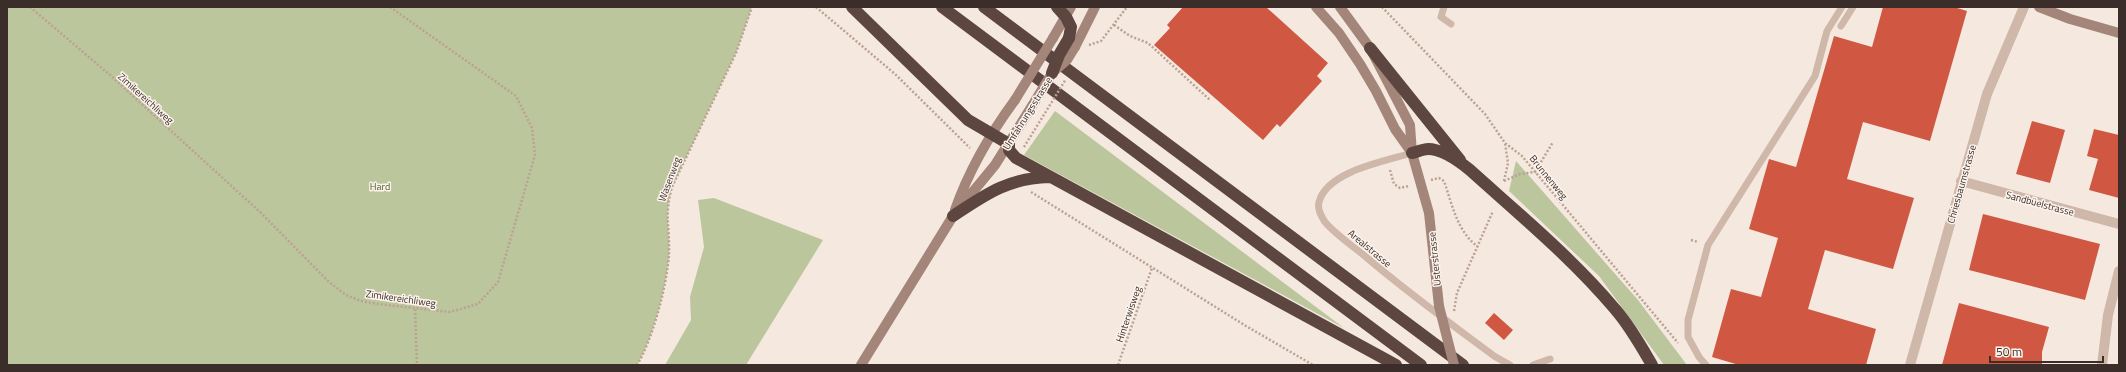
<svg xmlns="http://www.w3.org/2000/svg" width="2126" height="372" font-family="'Titillium Web',sans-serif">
  <rect width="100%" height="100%" fill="#f5e9df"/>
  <path fill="#bcc69d" d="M7 7H752L736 53 672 187C664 215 670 228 669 254 667 285 653 339 637 365H7Z
    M1055 111 1344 328 1024 155Z
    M1516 161 1638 300 1687 365H1664L1599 276 1509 191Z
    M714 198 823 240 746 365H665L691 320 690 297 704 247 698 200Z"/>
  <path fill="#d05842" d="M1183 7H1266L1328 63 1317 76 1322 81 1280 127 1277 124 1263 140 1154 45 1170 28 1167 25Z
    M1883 7H1954L1967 11 1930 141 1863 122 1847 179 1914 198 1893 269 1825 250 1808 309 1876 329 1866 365H1739L1712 357 1731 289 1761 297 1778 238 1749 229 1769 159 1796 167 1834 36 1872 47Z
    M2032 121 2065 130 2050 183 2016 174Z
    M2094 129 2119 135V198L2089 190 2098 159 2087 156Z
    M1983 214 2100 244 2085 300 1969 270Z
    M1959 303 2049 327 2042 352V365H1942Z
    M1494 313 1513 330 1504 340 1485 323Z"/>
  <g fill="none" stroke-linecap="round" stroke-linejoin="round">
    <path stroke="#bba193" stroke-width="2.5" stroke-dasharray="2 2" stroke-linecap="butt" d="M30 7 110 75 261 213 329 282 346 295 361 301 378 304 450 312 478 304 498 282 535 155 532 128 516 96 390 7
      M816 7 895 74 970 148
      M1382 7 1485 114 1505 143 1522 156 1678 343
      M1114 25 1130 36 1148 43 1210 100
      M1089 45 1101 41 1127 7
      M1024 147 1045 113
      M1390 170 1394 184 1400 188 1409 186
      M1431 180 1439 178 1444 181C1452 204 1457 231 1477 246
      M1504 181 1520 174 1535 172 1553 142
      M1504 181 1508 163 1505 143
      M1031 192 1246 326 1313 365
      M1691 240 1698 242
      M415 309 417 365
      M1454 311 1457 293 1493 211
      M637 365C653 339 667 285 669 254 670 228 664 215 672 187L736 53 752 7
      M1118 365 1152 268"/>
    <path stroke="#cfb7a9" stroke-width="7" d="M1444 7 1441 17 1451 24
      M1841 26 1853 7
      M1412 153C1386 161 1327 171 1319 202 1317 209 1321 216 1325 222 1336 235 1353 246 1366 257 1407 292 1451 324 1494 356L1510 365
      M1533 365 1550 359
      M1706 365 1699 357 1688 337V320L1708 245 1815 76 1827 31 1842 7"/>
    <path stroke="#cfb7a9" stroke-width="10" d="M1961 181 2119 224
      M1910 365 1987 94 2024 7
      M2102 365 2108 315 2119 271"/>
    <path stroke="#a3857a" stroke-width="10" d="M1316 7 1339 33 1360 64 1376 91 1395 129 1412 153
      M1340 7 1370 48 1410 125 1412 153 1429 213 1439 306
      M2039 7 2070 19 2119 33
      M1053 38 1071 7
      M1075 47 1095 7
      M955 210C969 170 990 134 1015 100
      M861 365 953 216 995 165 1032 106"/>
    <path stroke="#5d4640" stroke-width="12" d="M852 7 968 120 1009 144V150L1016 158 1396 365
      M942 7 1421 365
      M984 7 1463 365
      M1057 7 1066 17 1071 27 1069 38
      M1370 48 1460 160
      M1412 153C1417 152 1423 149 1428 149 1442 149 1459 161 1470 170 1520 215 1572 258 1615 309 1630 326 1641 346 1652 365
      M953 216C986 194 1008 178 1050 177"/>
    <path stroke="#bba193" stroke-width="2.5" stroke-dasharray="2 2" stroke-linecap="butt" d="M1045 113 1066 79"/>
    <path stroke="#a3857a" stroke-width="10" d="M1015 100 1053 38
      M1032 106 1052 73 1067 60 1075 47
      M1439 306 1454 365"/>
    <path stroke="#5d4640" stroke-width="12" d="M1052 73 1059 55 1069 38"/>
  </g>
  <g text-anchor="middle" stroke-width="3" stroke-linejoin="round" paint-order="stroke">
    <g font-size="10" fill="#3b2d29" stroke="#fcf3ec">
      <text transform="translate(146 98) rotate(42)" y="4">Zimikereichliweg</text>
      <text transform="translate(1027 113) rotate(-58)" y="4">Umfahrungsstrasse</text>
      <text transform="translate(1549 177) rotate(51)" y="4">Brunnenweg</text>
      <text transform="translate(669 179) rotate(-70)" y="4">Wasenweg</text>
      <text transform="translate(1961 184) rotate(-74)" y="4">Chriesbaumstrasse</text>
      <text transform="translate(2040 203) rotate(15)" y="4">Sandbüelstrasse</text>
      <text transform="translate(1370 248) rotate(40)" y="4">Arealstrasse</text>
      <text transform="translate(1434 259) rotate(-96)" y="4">Usterstrasse</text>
      <text transform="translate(401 298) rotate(8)" y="4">Zimikereichliweg</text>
      <text transform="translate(1128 314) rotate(-71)" y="4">Hinterwisweg</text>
    </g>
    <g font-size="10" fill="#4e5c2b" stroke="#fcf3ec">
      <text x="380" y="190">Hard</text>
    </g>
  </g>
  <rect width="2126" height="372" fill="none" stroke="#3b2d29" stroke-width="16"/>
  <path d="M1990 356v6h113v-6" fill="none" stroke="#3b2d29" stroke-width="2"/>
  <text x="1996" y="356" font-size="12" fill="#3b2d29" stroke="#fcf3ec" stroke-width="3" paint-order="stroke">50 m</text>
</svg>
